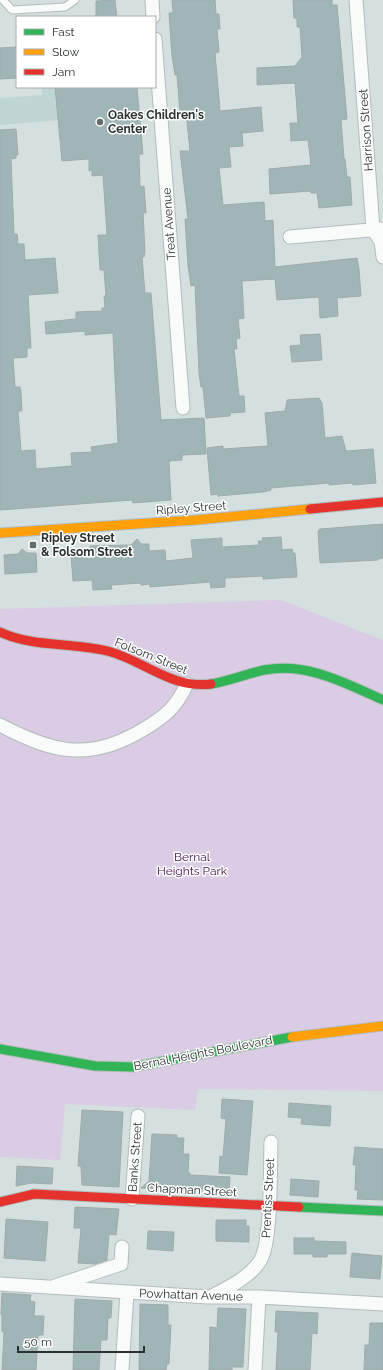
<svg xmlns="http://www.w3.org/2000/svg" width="383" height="1370" font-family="Raleway,sans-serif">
  <rect width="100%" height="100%" fill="#d4e0e0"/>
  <path fill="#c0d6d5" d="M42 87H136L143 154 62 161 64 157 61 120 0 125V98L42 95Z"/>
  <path fill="#dacce4" d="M281 600 383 640V1091L198 1089 195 1110 65 1104 60 1160 0 1157V609Z"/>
  <path fill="#a0b6b6" stroke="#a0aaaa" d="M115 0 117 17H96V1Z
    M172 0H215L216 14H219L220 29H217L219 52 215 53 220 111 261 107 263 131 242 133 243 146 229 147 231 167 219 168 223 205 264 202 265 221 273 220 275 267 357 258 359 269 361 296 337 298 338 316 320 318 319 297 277 300 275 279 242 281 244 318 238 319 240 338 236 339 237 349H234L239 396H244L245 412 230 413V416L206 418 203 387H201L199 373 195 285 191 286 188 266 185 219H188L180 151H190L186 112H180L177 75H175L172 56 169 13H173Z
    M293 0H332V5H337L347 119 341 120 344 159H345L347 177H350L352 205 319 208 317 193H311L310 191 270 194 269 169 311 165 308 140 291 141 290 123H298L295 83 257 85V68L295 66 302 57 300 27H297V18H294Z
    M17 47V78L0 79V48Z
    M55 87H137L143 154H139L140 187 144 186 146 213H143L145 251 144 257H142L145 293H151L161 420 204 418 206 454 182 455V460L169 461 171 500 133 503 132 500 0 510V130L16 129 18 155H16V158L11 159 14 234H17L18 244H24L25 260 55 258 58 293 28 295 31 348H27V357L13 358 15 387H20L21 393 22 411H18L21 451 35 450 36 469 72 466 71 453 92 452 91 447 118 443 113 333 85 335V331L46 334 45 322 76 319V312L102 311V308H105L104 296H106L104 270H100L98 235H107L103 175 92 176V170L89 171V159L62 161Z
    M320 334 322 360 292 362 290 346 301 345 300 335Z
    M319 398 322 403 325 438 342 436 346 451 373 449 376 483 353 485 352 483 329 485V483L271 488V490L263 492 218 496V494L211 495 207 448 223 446V449L268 446 265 413 285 411 287 400Z
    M383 524V558L378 559V560L320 563 318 531 320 529Z
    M281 537 282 550 292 549 293 553H295L297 577 263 579V576L225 578V587L211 588 210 582 150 587V584L141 585V583L111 585 112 589 93 590 92 580 73 581 71 555 90 554V546L131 545 137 539 141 544H149V551L165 550 166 561 193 558 191 540 222 538V547L259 545 258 541H263L262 538Z
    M22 549 27 553H36L37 572 5 574 4 555 18 554Z
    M222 1099 253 1101 247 1175 219 1173 220 1156 223 1157 226 1119 221 1118Z
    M289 1103 331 1106 330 1126 301 1124 302 1118 288 1117Z
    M82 1110 123 1112 119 1187 82 1185 81 1166H78Z
    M152 1134 177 1135V1138H184L183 1154H189L188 1173H190V1175L230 1177 229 1192 141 1188 149 1181Z
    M355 1147 383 1149V1200L357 1199 358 1190H355L356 1165H353Z
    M17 1166 53 1168 52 1184 32 1183 16 1186Z
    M291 1179 319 1181 318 1197 290 1195Z
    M75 1207 119 1209 116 1235 109 1234 107 1260 95 1264 78 1263 81 1228H74Z
    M6 1219 48 1222 45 1261 4 1258Z
    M216 1220H246V1226H249V1242L216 1241Z
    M148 1231 174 1232 173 1251 147 1249Z
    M294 1238H314V1241L346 1242V1254H327V1257H313V1254H294Z
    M352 1253 382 1256 380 1279 350 1277Z
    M2 1293 31 1295 30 1301 35 1302 34 1316H44L43 1335H38L36 1370H2L4 1333 2 1331V1314H1Z
    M75 1299 112 1301 111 1318H108L107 1340H101L99 1370H73Z
    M140 1304 168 1305V1325H171L169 1364H167L166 1370H139Z
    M218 1308 246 1309 243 1367H232V1370H209L210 1327 217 1328Z
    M276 1311 318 1313 317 1334 312 1333 310 1370H276L278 1332H275Z
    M370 1323H383V1370H364L365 1345H369Z"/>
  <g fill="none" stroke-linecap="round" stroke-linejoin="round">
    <g stroke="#b3bcbc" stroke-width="9">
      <path id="lane" d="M3 0 12 10 65 7 75 0"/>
    </g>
    <g stroke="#b3bcbc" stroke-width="15">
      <path id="street" d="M152 0 153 17
        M356 0 373 229 381 242 383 257
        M155 39 183 408
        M290 237 381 229
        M0 725C53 753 90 762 144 729 166 716 176 707 187 684
        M132 1199 138 1116
        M0 1284 208 1297H259L383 1304
        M55 1286 121 1264 122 1247
        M210 1297C227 1288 249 1278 260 1261 272 1243 270 1167 271 1142
        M122 1370 127 1292
        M255 1370 259 1297"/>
    </g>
    <g stroke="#b3bcbc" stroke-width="11">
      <path id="fast" d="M211 684C229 681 246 674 264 670 307 662 345 683 383 700
        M0 1049 95 1066 133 1067 292 1037
        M299 1207 383 1211"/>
    </g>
    <g stroke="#b3bcbc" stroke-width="11">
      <path id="slow" d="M0 533 196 520 310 509
        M292 1037 383 1026"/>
    </g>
    <g stroke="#b3bcbc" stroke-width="11">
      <path id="jam" d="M310 509 383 502
        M0 632C34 648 75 642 111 652 145 662 173 689 211 684
        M0 1202 34 1194 299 1207"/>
    </g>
    <use href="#lane" stroke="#f9fafa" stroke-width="7"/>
    <use href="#street" stroke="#f9fafa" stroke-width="13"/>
    <use href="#fast" stroke="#30b455" stroke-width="9"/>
    <use href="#slow" stroke="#ff9f0a" stroke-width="9"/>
    <use href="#jam" stroke="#e5322d" stroke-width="9"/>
  </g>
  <g fill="#656e6e" stroke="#fff" stroke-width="1.5">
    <circle cx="100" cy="122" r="4"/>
    <rect x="29" y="541" width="8" height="8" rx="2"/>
  </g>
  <g text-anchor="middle" stroke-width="3" stroke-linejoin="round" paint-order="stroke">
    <g font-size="12" font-weight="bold" fill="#293131" stroke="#fff" text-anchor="start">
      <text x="108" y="119">Oakes Children's<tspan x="108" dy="14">Center</tspan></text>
      <text x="41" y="542">Ripley Street<tspan x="41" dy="14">&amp; Folsom Street</tspan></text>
    </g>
    <g font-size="12" fill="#293131" stroke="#fff">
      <text transform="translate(366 130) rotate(-94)" y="4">Harrison Street</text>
      <text transform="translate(169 224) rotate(-94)" y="4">Treat Avenue</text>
      <text transform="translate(191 508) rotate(-4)" y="4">Ripley Street</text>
      <text transform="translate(151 656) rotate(22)" y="4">Folsom Street</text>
      <text transform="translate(203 1053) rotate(-11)" y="4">Bernal Heights Boulevard</text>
      <text transform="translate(135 1157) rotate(-86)" y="4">Banks Street</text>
      <text transform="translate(192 1190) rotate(3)" y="4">Chapman Street</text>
      <text transform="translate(268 1198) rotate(-87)" y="4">Prentiss Street</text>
      <text transform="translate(191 1295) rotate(2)" y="4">Powhattan Avenue</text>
    </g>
    <g font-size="12" fill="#43104e" stroke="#fff">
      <text x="192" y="861">Bernal<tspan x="192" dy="14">Heights Park</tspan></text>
    </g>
  </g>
  <rect x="16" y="16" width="140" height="72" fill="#ffffff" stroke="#a9adad"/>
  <rect x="24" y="29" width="20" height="6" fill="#30b455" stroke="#a9adad"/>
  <text x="52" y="36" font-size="12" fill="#293131">Fast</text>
  <rect x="24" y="49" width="20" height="6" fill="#ff9f0a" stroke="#a9adad"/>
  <text x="52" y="56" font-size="12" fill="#293131">Slow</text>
  <rect x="24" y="69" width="20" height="6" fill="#e5322d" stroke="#a9adad"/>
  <text x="52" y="76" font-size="12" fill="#293131">Jam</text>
  <path d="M18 1346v6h126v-6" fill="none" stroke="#293131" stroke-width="2"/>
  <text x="24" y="1346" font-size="12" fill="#293131" stroke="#ffffff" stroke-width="3" paint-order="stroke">50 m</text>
</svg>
